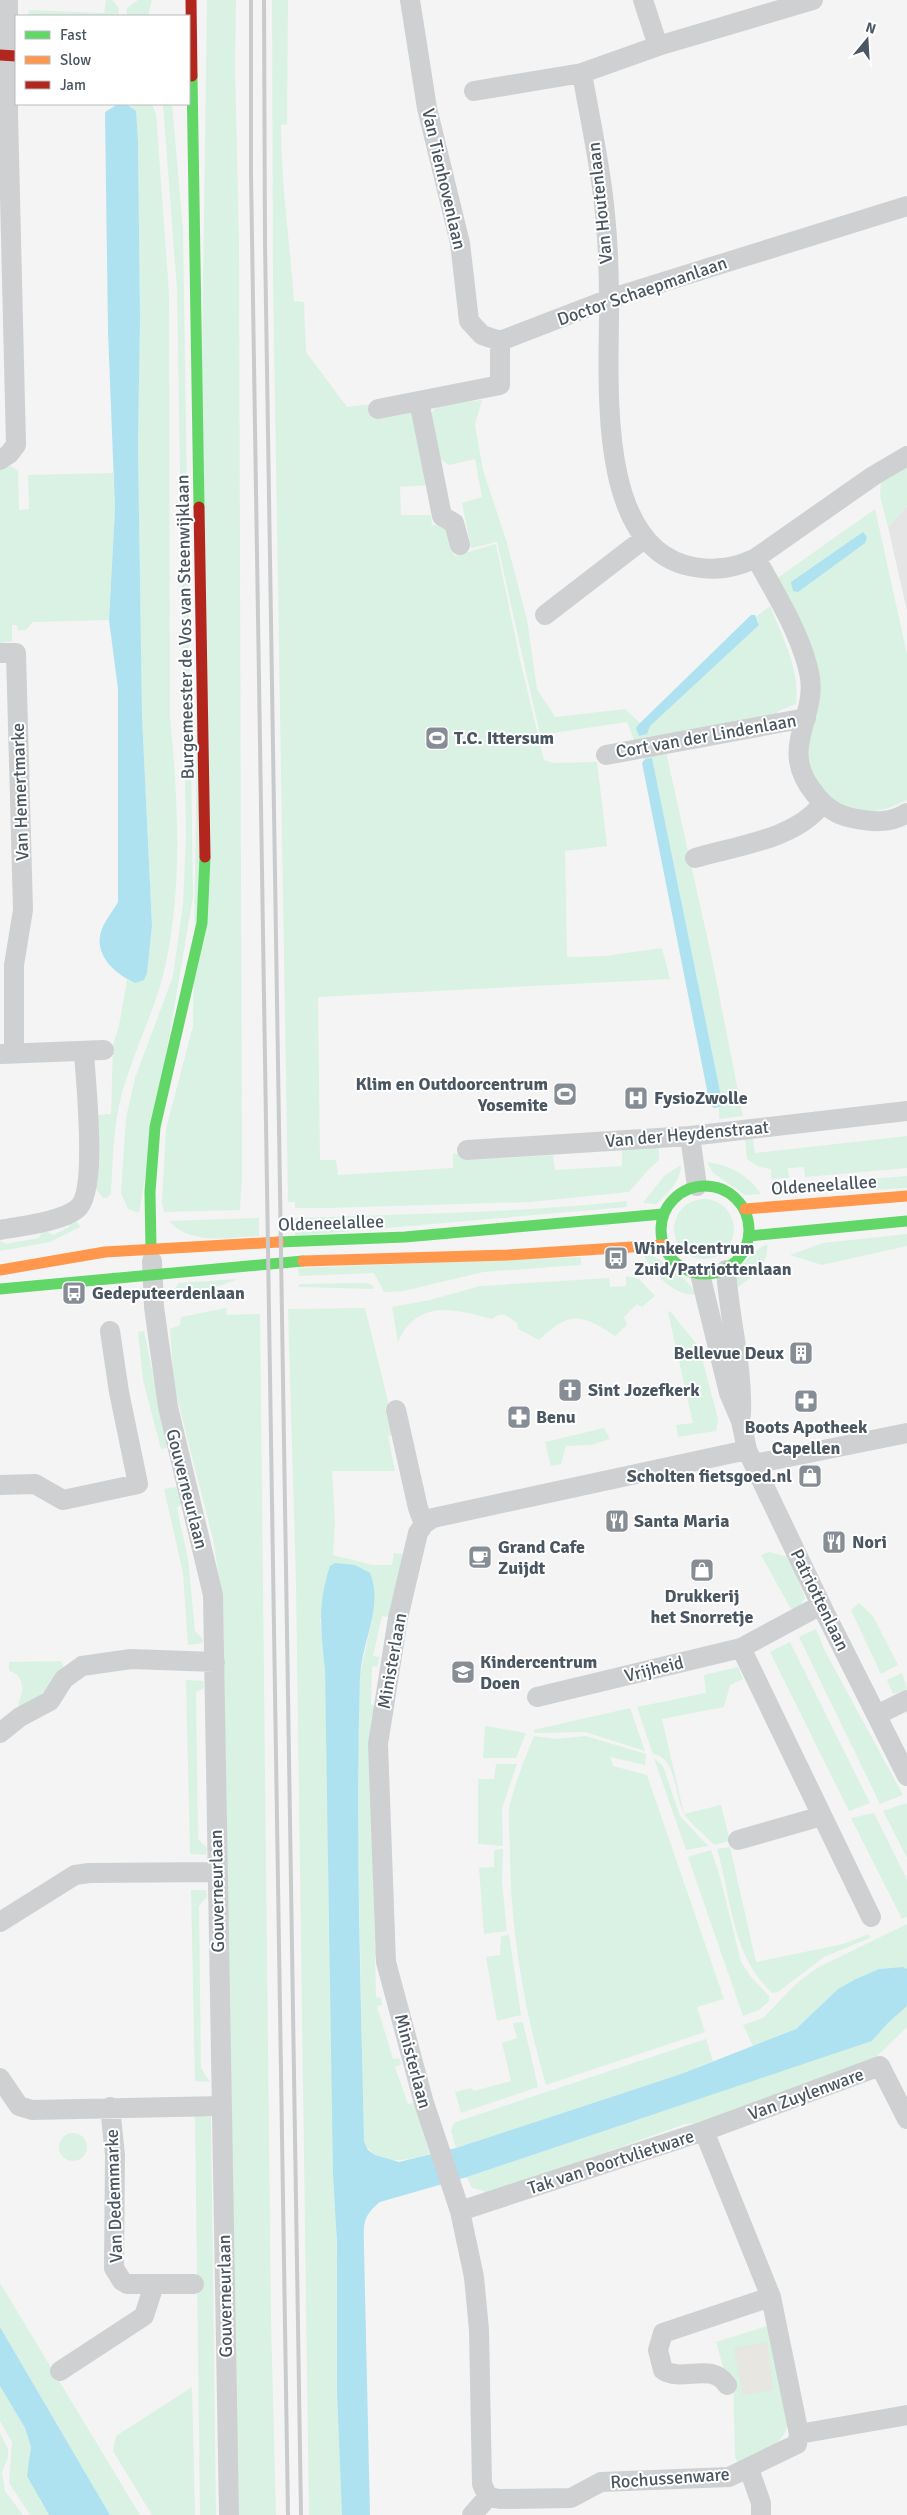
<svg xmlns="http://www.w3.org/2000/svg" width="907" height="2515" font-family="Signika,sans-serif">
  <rect width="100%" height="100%" fill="#f4f4f4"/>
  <path fill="#e6e5e6" d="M907 506V611L888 527Z"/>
  <path fill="#d9f2e3" d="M106 0H112L119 8 118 16H123H28L29 10 104 13Z
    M138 0H152L148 16H126L127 8Z
    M207 0H236L235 66 239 244 242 1176 240 1210 164 1212 162 1202 166 1129 193 1026Z
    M272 0H288L287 124 281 125C281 184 290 242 294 301L304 302 306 352 347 407C369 404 399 401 416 416L430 485 400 487 401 515H431L432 525H447L454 556 496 544 520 660 544 760 554 763 597 762 607 846 565 851 567 957 605 956 662 948 670 979 318 997 320 1160H336L338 1175 453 1168V1154L455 1153 464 1160H469L553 1155 555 1170 622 1166V1150L659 1147V1160L648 1170 629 1192 530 1202 326 1208H295V1202H288L273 277Z
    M126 104H152L156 114 169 293 170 718C178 800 183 886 165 967 155 1011 134 1050 122 1093 113 1125 113 1161 111 1194L107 1198H103L96 1189 95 1115 111 1114 113 1045 119 1026 127 980 135 983 147 973 152 926 142 716 138 446 140 320 138 140 136 112Z
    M163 104H172L183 230 193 897 139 1213 128 1209 121 1193 126 1118 135 1078 173 976 183 904 186 835 177 290Z
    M482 400 475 425 483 470 507 543 527 620 537 689 555 717 625 709 640 723 638 725 647 734 650 726 759 622 756 617 770 606C783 637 800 670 796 704L778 711 777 718 635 742 627 722 540 735 497 542 471 548 462 503 482 497 475 459 449 465 434 455 427 420 437 405Z
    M907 465V506L888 527 880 496 881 481Z
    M11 466 18 471 19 510 29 509 28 475 113 473 115 509 109 620 33 622 26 630H18L17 625H12V641L0 643V468Z
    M875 509 907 654V800L889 808 871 812 853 810 829 799 811 776 806 751 814 718 776 579Z
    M666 752 712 959 743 1116 719 1119V1107L723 1106 652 759H645L644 756Z
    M907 1136V1168L805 1177 804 1167 788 1168 789 1178 771 1179V1169L759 1167 747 1159 745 1139H753L755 1153Z
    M707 1162C730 1165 748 1175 761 1194L745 1195 713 1173Z
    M681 1165C680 1183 668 1193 656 1204L643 1203 664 1176Z
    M907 1176V1188L778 1195 775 1187Z
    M674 1229a30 30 0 1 1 60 0a30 30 0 1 1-60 0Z
    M627 1201 626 1207 295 1236V1218C406 1214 517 1213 627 1201Z
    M74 1218 80 1227 50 1242 0 1251V1240L6 1244 39 1238 42 1232 46 1231 53 1235 69 1227 70 1219Z
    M259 1218V1236C230 1237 191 1246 169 1221Z
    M907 1234V1246L822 1265 790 1255 823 1243Z
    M767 1244C770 1264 750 1281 733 1289 736 1269 749 1253 767 1244Z
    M642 1252C664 1259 685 1275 697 1295 671 1295 653 1273 642 1252Z
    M581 1257V1265L483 1272 404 1291 384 1292 374 1273 299 1276 298 1268Z
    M626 1276 639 1279 655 1296 642 1307 637 1304 624 1317 627 1325 615 1336C581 1313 569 1311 539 1340L518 1329 517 1323C507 1316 503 1310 492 1319 454 1309 417 1299 398 1342L392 1307 430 1300 480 1286 609 1278 610 1287 626 1286Z
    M238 1279 206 1291 168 1298 179 1283Z
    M368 1283 373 1286V1289L299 1287V1284Z
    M226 1308 227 1315 260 1314 271 2320 276 2515H237L223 1604 213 1539 174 1386 170 1329 180 1325 181 1317Z
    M365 1308 389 1405 385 1409 392 1435 388 1436 395 1471H332L335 1522 333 1555 373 1565H392L394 1553 404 1554 388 1617 382 1616 373 1656 380 1657 377 1667 372 1666 371 1705H376V1719L371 1718 375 1949 379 1950 380 1956 375 1957 376 1997 381 1998 382 2005 377 2006 393 2059 399 2058 401 2064 395 2067 408 2104 414 2103 430 2154C406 2160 377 2169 364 2141L357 1791 360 1673 372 1621 374 1595 320 1619 325 1671 342 2515H309L296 1581 288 1309Z
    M670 1311 699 1347 718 1419 716 1431 678 1437 676 1425 693 1423 668 1312Z
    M144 1331 168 1448 161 1449 143 1380 138 1332Z
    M604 1428 610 1439 591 1445 566 1446 561 1464 551 1466 545 1442Z
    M179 1486 184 1501 177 1508 188 1559 195 1631 202 1638 203 1643 188 1645 183 1573 164 1489Z
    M769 1552 789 1557 805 1598 798 1609H791L761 1555Z
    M859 1603 873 1616 898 1665 881 1674 851 1610Z
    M816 1629 825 1651 903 1795 880 1804 799 1637Z
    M790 1642 870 1803 849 1811 770 1652Z
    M61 1661 64 1668 42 1701 22 1712 18 1704C24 1691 25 1675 9 1671V1662Z
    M738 1667 743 1679 730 1685 724 1707 662 1719 684 1814 721 1805 730 1841 714 1845C706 1836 690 1823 684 1814 675 1798 677 1757 653 1754L637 1707 706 1693 704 1675Z
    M902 1673 907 1689 893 1694 887 1680Z
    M186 1680 203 1681 204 1688 196 1692 198 1839 207 1848 206 1855 190 1854Z
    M630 1708 645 1751 585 1732 535 1733 533 1730Z
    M485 1726 526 1733 516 1758H483Z
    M534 1736 557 1739 586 1736 646 1754 645 1765 610 1757 613 1766 647 1775 724 1999 697 2007 705 2032 546 2085C524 2009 510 1929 510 1850 510 1837 508 1824 509 1811 513 1786 525 1759 534 1736Z
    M654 1758 663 1766 680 1816 708 1846 686 1850Z
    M496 1764H517L502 1808 503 1846 478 1844V1779H494Z
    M906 1803 907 1805V1858L883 1811Z
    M874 1813 907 1880V1917L902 1919 851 1818Z
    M730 1847 756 1962 843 1944 869 1934 870 1938 824 1957 778 1992 772 1993C731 1954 732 1900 717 1849Z
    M503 1849 502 1882 507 1931 484 1934 479 1868 494 1867V1850Z
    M711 1850 720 1877 741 1962 751 1977 769 1996V2001L759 2010 743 2016 688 1857Z
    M191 1890H206L207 1897 199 1906 201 2068 210 2082 195 2081Z
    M907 1924V1969L903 1967 879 1969 838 1989 796 2029 753 2046 743 2025 763 2018 797 1983 817 1968Z
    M509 1935 521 2015 497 2021 486 1957 500 1955 501 1936Z
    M907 2006V2027L873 2060 708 2122 685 2124 486 2195 484 2191 472 2188 467 2177 872 2041 888 2023Z
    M523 2022 538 2087 461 2113 455 2092 471 2088 474 2091 511 2081 502 2043 517 2038 513 2023Z
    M706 2039 713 2061 681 2074 456 2148 451 2131 454 2123 459 2121Z
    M195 2115 211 2117 216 2515H200Z
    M59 2147a14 14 0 1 1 28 0a14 14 0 1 1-28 0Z
    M0 2283 140 2515H110L0 2327Z
    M770 2325 788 2423C782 2449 760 2453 738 2463L735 2457 733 2374H725L716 2342Z
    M0 2386 25 2428 31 2447 30 2459 40 2500 49 2515H30L9 2483 12 2442 0 2421Z
    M192 2387 195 2515H152L113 2451 116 2436Z
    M0 2433 8 2449V2457L2 2472 5 2491 23 2515H0Z"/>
  <path fill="#e7e6e1" d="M767 2342 773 2390 743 2395 734 2348Z"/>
  <path fill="#aee2f0" d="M118 104H126L136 111 138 140 140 320 138 446 142 716 152 926 147 973 144 980 135 983C115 974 92 954 102 929 105 920 113 911 118 902V689L109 620 115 509 108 332 105 112Z
    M863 532 867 537 865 543 798 592 793 591 791 582Z
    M751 615H755L759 625 650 726 647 734 639 736 636 728 638 725Z
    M652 758 723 1106 714 1108 710 1105 642 763 645 759Z
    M335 1563 355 1565 370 1573C384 1608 361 1643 360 1677 355 1832 361 1986 364 2141L368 2150 375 2155 399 2162 456 2148 681 2074 796 2029 838 1989 854 1980 879 1969 903 1967 907 1969V2006L888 2023 872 2041 467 2177 380 2202C361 2217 364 2226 364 2248L370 2515H342L337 2389V2244L333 2173 325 1671C321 1630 317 1605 330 1566Z
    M0 2327 110 2515H49L27 2476 31 2447 25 2428 0 2386Z"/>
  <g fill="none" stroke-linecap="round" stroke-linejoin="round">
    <path stroke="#ced0d2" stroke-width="20" d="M410 0 427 108 460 243 469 321 482 335 500 341
      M643 0 658 46
      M582 73C590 120 601 167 605 214 608 243 609 273 609 301 610 375 593 550 694 567 717 571 735 568 756 558L873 476 907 456
      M474 91 582 73 658 46 813 0
      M419 401 442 516 454 523 460 545
      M378 409 500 385V341L609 299 907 206
      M0 460 9 454 16 445 8 114V0
      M756 558C775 593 798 629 808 668 822 716 775 746 815 794 824 806 836 815 852 818 871 822 890 824 907 813
      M545 615 645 538
      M0 653H16L23 910 14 965V1053
      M606 755 806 718
      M695 858C736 846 796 839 822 804
      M2 1054 104 1050
      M690 1136 697 1186
      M467 1150 690 1136 907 1111
      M0 1230C21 1226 60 1222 77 1209 99 1192 85 1080 84 1051
      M152 1261 154 1307 168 1407 213 1595 229 2515
      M726 1270C729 1318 743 1366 741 1414
      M700 1274 729 1393 741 1421 747 1450 824 1611 907 1776
      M396 1410 418 1508 424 1524
      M754 1464 907 1433
      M0 1485 35 1484 63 1500 138 1484 119 1392 110 1331
      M741 1648 871 1917
      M537 1697 741 1648 821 1605
      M877 1715 907 1700
      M0 1733 20 1717 50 1701 64 1679 82 1666 131 1659 215 1662
      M738 1840 822 1816
      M0 1922 75 1875 89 1873 217 1872
      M0 2078 19 2106 32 2110 221 2106
      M110 2107 115 2155 114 2268 122 2281 127 2284H194
      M704 2131 771 2297 799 2434 797 2444 729 2477 601 2482 571 2498 500 2499 488 2497 482 2484 479 2330 474 2277 460 2211 424 2103 386 1962 378 1744 398 1618 418 1533 424 1524 433 1518 747 1450
      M460 2211 704 2131 880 2066 907 2119
      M60 2371 144 2316 154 2285
      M727 2385C711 2361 683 2383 663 2370L658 2350 663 2333 771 2297
      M799 2434 907 2415
      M749 2469 761 2503V2515
      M472 2515 488 2497"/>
    <path stroke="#63d668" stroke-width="11" d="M192 76 199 507
      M661 1230a44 44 0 1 1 88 0a44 44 0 1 1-88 0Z
      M749 1236 907 1221
      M279 1242 405 1237 663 1214
      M151 1248 150 1192 155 1127 202 923 205 857
      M0 1289 303 1261"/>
    <path stroke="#ff974d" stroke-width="11" d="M745 1209 907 1196
      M303 1261 508 1255 663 1245
      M0 1270 105 1252 279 1242"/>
    <path stroke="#b3261e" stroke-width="11" d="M191 0 192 76
      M0 55 16 56
      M199 507 205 857"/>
    <path stroke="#c9cacc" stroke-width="4" d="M251 0V174L288 2515
      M264 0 265 243 301 2515"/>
  </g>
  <defs>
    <g id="stadium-square" transform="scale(1.25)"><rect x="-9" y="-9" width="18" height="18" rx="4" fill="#868d94" stroke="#fff"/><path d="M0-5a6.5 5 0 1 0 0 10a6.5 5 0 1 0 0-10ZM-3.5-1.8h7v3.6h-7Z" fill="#fff"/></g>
    <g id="hospital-square" transform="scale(1.25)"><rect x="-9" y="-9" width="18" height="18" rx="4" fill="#868d94" stroke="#fff"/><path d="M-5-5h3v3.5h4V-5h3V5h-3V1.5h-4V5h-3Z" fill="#fff"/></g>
    <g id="bus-square" transform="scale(1.25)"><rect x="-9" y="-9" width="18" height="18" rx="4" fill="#868d94" stroke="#fff"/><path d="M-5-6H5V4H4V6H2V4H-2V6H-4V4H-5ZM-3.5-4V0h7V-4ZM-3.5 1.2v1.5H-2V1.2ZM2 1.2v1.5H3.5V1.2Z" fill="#fff"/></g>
    <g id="building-square" transform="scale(1.25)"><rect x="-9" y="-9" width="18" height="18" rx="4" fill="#868d94" stroke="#fff"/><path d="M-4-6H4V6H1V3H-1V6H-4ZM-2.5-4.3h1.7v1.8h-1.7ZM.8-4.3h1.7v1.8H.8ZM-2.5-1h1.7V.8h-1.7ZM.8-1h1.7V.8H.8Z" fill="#fff"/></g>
    <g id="church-square" transform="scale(1.25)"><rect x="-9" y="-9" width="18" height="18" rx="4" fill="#868d94" stroke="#fff"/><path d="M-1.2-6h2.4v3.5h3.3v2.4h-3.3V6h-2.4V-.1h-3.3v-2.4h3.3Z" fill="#fff"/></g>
    <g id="pharmacy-square" transform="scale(1.25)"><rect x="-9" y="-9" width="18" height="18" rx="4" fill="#868d94" stroke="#fff"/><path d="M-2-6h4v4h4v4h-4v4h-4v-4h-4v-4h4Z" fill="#fff"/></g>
    <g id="shop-square" transform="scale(1.25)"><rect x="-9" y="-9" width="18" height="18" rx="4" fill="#868d94" stroke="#fff"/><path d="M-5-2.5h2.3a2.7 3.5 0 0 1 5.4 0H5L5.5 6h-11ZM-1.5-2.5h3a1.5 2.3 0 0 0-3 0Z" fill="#fff"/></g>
    <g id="restaurant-square" transform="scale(1.25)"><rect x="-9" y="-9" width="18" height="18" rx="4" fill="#868d94" stroke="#fff"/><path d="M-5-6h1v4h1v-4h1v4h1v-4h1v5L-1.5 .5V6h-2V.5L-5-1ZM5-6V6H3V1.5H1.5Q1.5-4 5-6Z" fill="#fff"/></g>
    <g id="cafe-square" transform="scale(1.25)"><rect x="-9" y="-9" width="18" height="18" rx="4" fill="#868d94" stroke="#fff"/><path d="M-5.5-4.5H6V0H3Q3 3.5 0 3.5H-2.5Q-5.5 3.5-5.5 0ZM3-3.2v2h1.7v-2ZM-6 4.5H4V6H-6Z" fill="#fff"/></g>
    <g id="school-square" transform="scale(1.25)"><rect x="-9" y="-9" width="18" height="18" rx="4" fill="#868d94" stroke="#fff"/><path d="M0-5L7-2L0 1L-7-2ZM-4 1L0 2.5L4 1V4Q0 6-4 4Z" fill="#fff"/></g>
  </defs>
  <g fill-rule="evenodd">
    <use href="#stadium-square" x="437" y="738"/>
    <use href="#stadium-square" x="565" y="1094"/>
    <use href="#hospital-square" x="636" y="1098"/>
    <use href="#bus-square" x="616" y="1258"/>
    <use href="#bus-square" x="74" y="1293"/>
    <use href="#building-square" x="801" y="1353"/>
    <use href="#church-square" x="570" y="1390"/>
    <use href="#pharmacy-square" x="806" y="1401"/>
    <use href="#pharmacy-square" x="519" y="1417"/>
    <use href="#shop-square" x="810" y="1476"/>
    <use href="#restaurant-square" x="617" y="1521"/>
    <use href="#restaurant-square" x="834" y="1542"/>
    <use href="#cafe-square" x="480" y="1557"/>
    <use href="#shop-square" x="702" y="1570"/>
    <use href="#school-square" x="463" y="1672"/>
  </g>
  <g text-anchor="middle" stroke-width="4" stroke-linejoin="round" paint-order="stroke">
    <g font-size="18" fill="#4a5661" stroke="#fff">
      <text transform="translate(444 179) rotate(77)" y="6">Van Tienhovenlaan</text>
      <text transform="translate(600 203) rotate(-96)" y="6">Van Houtenlaan</text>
      <text transform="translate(642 291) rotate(-19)" y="6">Doctor Schaepmanlaan</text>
      <text transform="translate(185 627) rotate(-91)" y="6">Burgemeester de Vos van Steenwijklaan</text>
      <text transform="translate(706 736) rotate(-10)" y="6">Cort van der Lindenlaan</text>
      <text transform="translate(20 792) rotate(-92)" y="6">Van Hemertmarke</text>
      <text transform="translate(687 1134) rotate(-5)" y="6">Van der Heydenstraat</text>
      <text transform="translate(824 1185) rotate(-4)" y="6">Oldeneelallee</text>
      <text transform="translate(331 1223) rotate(-2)" y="6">Oldeneelallee</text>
      <text transform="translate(187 1489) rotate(76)" y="6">Gouverneurlaan</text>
      <text transform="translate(820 1600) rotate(64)" y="6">Patriottenlaan</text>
      <text transform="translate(392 1661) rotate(-80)" y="6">Ministerlaan</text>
      <text transform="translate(654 1669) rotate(-14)" y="6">Vrijheid</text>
      <text transform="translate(217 1891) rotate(-91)" y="6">Gouverneurlaan</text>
      <text transform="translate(413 2061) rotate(75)" y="6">Ministerlaan</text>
      <text transform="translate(806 2094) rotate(-20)" y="6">Van Zuylenware</text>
      <text transform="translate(611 2162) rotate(-18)" y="6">Tak van Poortvlietware</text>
      <text transform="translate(114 2196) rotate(-92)" y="6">Van Dedemmarke</text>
      <text transform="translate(225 2296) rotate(-91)" y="6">Gouverneurlaan</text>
      <text transform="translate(670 2478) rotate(-4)" y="6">Rochussenware</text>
    </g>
    <g font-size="18" font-weight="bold" fill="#4a5661" stroke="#fff" text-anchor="start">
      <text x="454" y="744">T.C. Ittersum</text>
      <text x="548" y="1090" text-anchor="end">Klim en Outdoorcentrum<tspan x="548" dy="21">Yosemite</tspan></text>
      <text x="654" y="1104">FysioZwolle</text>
      <text x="634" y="1254">Winkelcentrum<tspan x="634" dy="21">Zuid/Patriottenlaan</tspan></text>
      <text x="92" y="1299">Gedeputeerdenlaan</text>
      <text x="784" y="1359" text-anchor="end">Bellevue Deux</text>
      <text x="588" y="1396">Sint Jozefkerk</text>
      <text x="536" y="1423">Benu</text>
      <text x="806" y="1433" text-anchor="middle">Boots Apotheek<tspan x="806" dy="21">Capellen</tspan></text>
      <text x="792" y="1482" text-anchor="end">Scholten fietsgoed.nl</text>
      <text x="634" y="1527">Santa Maria</text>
      <text x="852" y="1548">Nori</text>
      <text x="498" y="1553">Grand Cafe<tspan x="498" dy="21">Zuijdt</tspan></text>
      <text x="702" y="1602" text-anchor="middle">Drukkerij<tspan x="702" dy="21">het Snorretje</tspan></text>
      <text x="480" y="1668">Kindercentrum<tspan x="480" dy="21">Doen</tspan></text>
    </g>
  </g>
  <rect x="15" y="15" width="175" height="90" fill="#ffffff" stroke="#b7bbc0"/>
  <rect x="25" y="31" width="25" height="8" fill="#63d668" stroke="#b7bbc0"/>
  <text x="60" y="40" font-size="15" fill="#4a5661">Fast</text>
  <rect x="25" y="56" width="25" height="8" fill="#ff974d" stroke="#b7bbc0"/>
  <text x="60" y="65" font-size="15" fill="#4a5661">Slow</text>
  <rect x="25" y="81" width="25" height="8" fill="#b3261e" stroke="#b7bbc0"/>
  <text x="60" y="90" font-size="15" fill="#4a5661">Jam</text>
  <g transform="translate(867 40) rotate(18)" stroke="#ffffff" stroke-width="4" paint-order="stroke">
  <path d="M0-4L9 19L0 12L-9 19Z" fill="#4a5661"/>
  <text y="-8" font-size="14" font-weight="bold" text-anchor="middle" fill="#4a5661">N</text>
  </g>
</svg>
